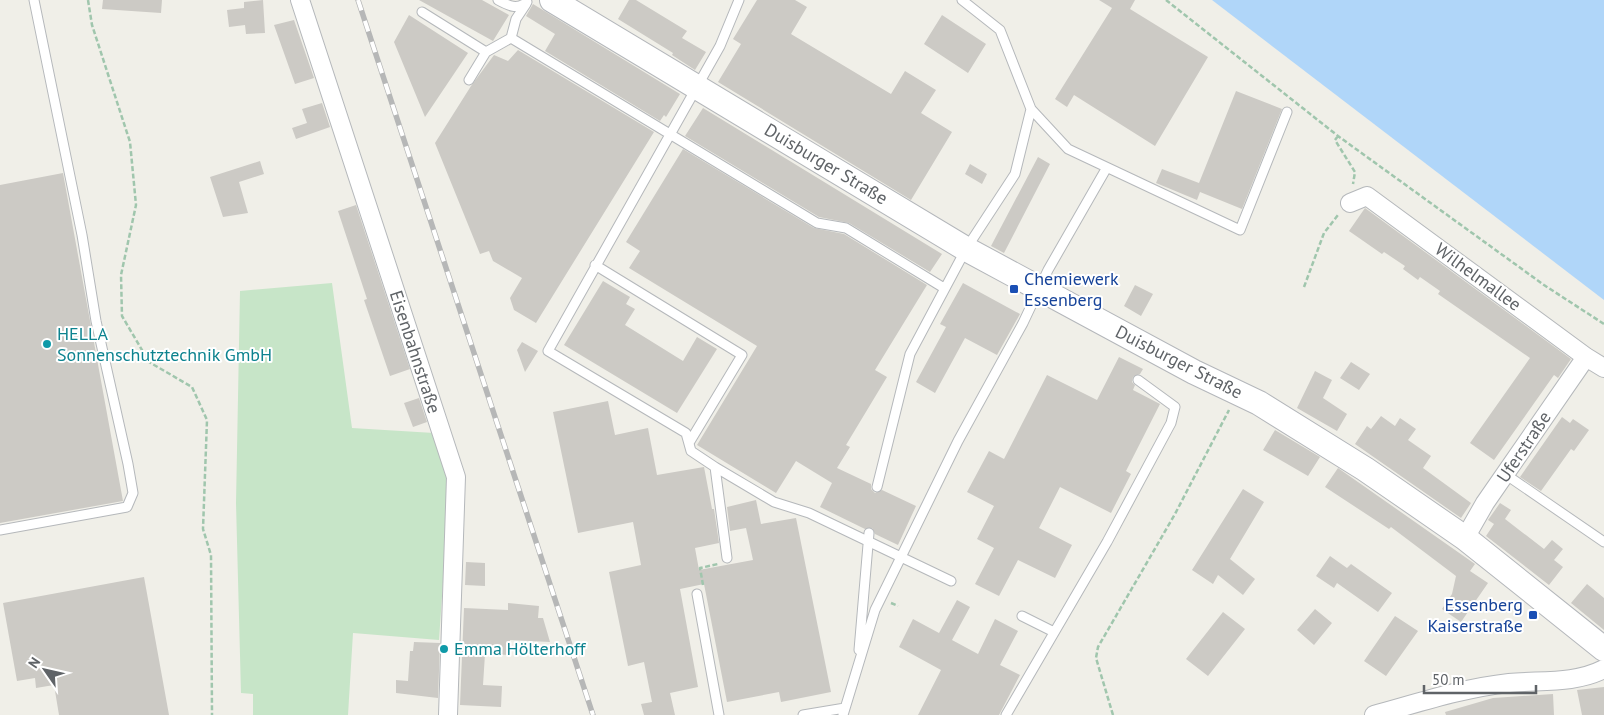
<svg xmlns="http://www.w3.org/2000/svg" width="1604" height="715" font-family="'PT Sans',sans-serif">
  <rect width="100%" height="100%" fill="#f0efe8"/>
  <path fill="#c7e5c8" d="M332 283 352 428 434 433 450 479 439 640 353 633 348 715H253V694L241 693 236 503 240 291Z"/>
  <path fill="#b0d6f9" d="M1212 0H1604V300Z"/>
  <path fill="#cccac5" d="M103 0H162L161 13 102 9Z
    M263 0 265 33 246 34 245 25 229 27 227 10 244 8V2Z
    M419 0H482L509 15 493 41Z
    M629 0H636L687 31 682 38 706 52 695 70 672 55 673 53 618 19Z
    M757 0H795L807 7 791 34 891 94 905 71 936 90 921 113 952 132 911 200 718 82 741 44 733 39Z
    M1099 0H1135L1130 9 1208 57 1155 146 1074 95 1067 107 1055 99 1112 8Z
    M533 4 680 94 666 117 664 115 660 121 545 51 555 34 526 16Z
    M409 15 468 53 425 117 394 42Z
    M942 15 986 44 968 73 924 44Z
    M294 20 314 78 295 84 274 25Z
    M518 50 654 132 536 323 514 310 510 298 522 278 493 261 489 251 480 254 435 143 471 86 494 55 508 61Z
    M1236 91 1282 109 1242 209 1200 192 1197 200 1156 183 1162 169 1199 183Z
    M322 103 330 127 296 139 292 128 307 123 302 109Z
    M703 108 942 254 930 272 849 223 819 217 685 136Z
    M683 149 814 228 844 234 927 285 875 370 887 377 846 445 850 447 837 468 871 484V489L875 493 882 490 916 506 898 545 875 534 872 528 865 529 820 507 832 483 796 461 776 493 697 445 757 346 629 268 640 251 626 242Z
    M1038 157 1050 164 1004 253 991 246Z
    M260 161 264 174 239 182 248 213 223 217 210 177Z
    M970 164 987 174 982 184 965 174Z
    M63 173 123 501 0 523V185Z
    M356 205 410 369 390 376 364 300 367 299 338 211Z
    M1365 208 1571 359 1558 378 1554 375 1494 460 1470 443 1530 358 1438 294 1440 291 1420 277 1418 280 1403 269 1405 266 1384 252 1382 254 1349 231Z
    M603 281 630 297 626 304 635 309 625 325 683 361 697 337 717 349 677 413 564 345Z
    M963 283 1020 314 997 355 965 338 935 393 916 382 946 327 940 324Z
    M1135 285 1153 294 1141 316 1124 306Z
    M522 342 538 351 525 372 517 350Z
    M1119 357 1143 369 1140 374 1133 377 1132 382 1135 385 1133 390 1160 404 1126 471 1131 474 1111 513 1060 487 1039 528 1072 545 1055 578 1018 560 999 596 975 584 994 548 977 539 994 506 967 492 989 451 1004 459 1047 375 1097 400Z
    M1351 362 1370 374 1359 390 1340 378Z
    M1315 371 1332 380 1323 398 1347 414 1337 431 1297 408Z
    M419 398 427 422 413 427 404 403Z
    M608 401 615 435 648 428 657 475 704 467 712 509H714L719 543 695 548 699 570 753 560 746 528 730 531 727 507 756 500 761 524 796 518 831 692 781 702 779 692 727 702 704 584 680 589 698 687 670 693 675 715H644L641 704 652 702 644 662 628 666 609 572 641 565 633 522 578 533 553 412Z
    M1381 416 1395 426 1400 418 1416 429 1408 440 1431 456 1423 468 1471 503 1461 518 1355 444 1367 426 1371 429Z
    M1562 417 1570 423 1573 419 1589 430 1574 451 1571 449 1541 491 1520 477Z
    M1275 430 1320 457 1308 476 1263 450Z
    M1338 468 1475 564 1470 571 1488 583 1461 622 1442 609 1452 594 1456 576 1391 527 1389 529 1325 487Z
    M1243 489 1264 502 1230 559 1255 579 1243 595 1218 575 1213 584 1192 570Z
    M1500 503 1511 510 1505 519 1544 549 1552 540 1563 549 1554 560 1563 567 1549 585 1486 536 1494 524 1488 520Z
    M1330 556 1347 568 1351 564 1392 593 1378 612 1337 583 1334 588 1316 576Z
    M466 562 485 563V586L465 585Z
    M144 577 169 715H59L54 685 36 688 35 678 17 681 3 603Z
    M1587 584 1604 598V630L1571 603Z
    M957 600 970 607 952 640 978 654 995 619 1018 631 1000 665 1020 675 999 715H918L941 670 899 647 913 619 939 633Z
    M508 603 539 606 538 618H543L550 642 510 640 509 655 485 654 483 685 502 686 501 707 460 705 464 608 508 610Z
    M1315 609 1332 623 1314 645 1297 630Z
    M1223 612 1245 629 1208 676 1186 659Z
    M1395 616 1418 631 1386 676 1364 661Z
    M414 642 440 643 438 698 396 693V680L408 681 410 651H413Z
    M1604 687V715H1582L1577 690Z
    M1553 694 1554 715H1446L1445 712 1493 698Z"/>
  <g fill="none" stroke-linecap="round" stroke-linejoin="round">
    <g stroke="#b5b8bb" stroke-width="11">
      <path id="lane" d="M498 0C509 6 517 10 527 2
        M422 12 486 52 511 38 817 223 846 228 944 288
        M511 38 516 19 526 4
        M469 80 486 52
        M1031 109 1068 149 1240 230 1287 112
        M595 265 742 355 689 443
        M715 467 774 502 809 513 951 581
        M1505 474 1604 542
        M877 487 910 354 966 249 1015 174 1031 109 1000 30 962 0
        M0 530 127 507 133 493 128 464 96 321 82 235 34 0
        M727 558 715 467 691 451 686 433 548 351 720 46 739 0
        M697 594 719 715
        M1022 616 1054 632
        M859 650 869 533
        M803 715 845 708
        M843 715 875 610 958 441 1023 323 1048 270 1106 169
        M1006 715 1107 542 1171 423 1175 407 1138 380"/>
    </g>
    <g stroke="#b5b8bb" stroke-width="20">
      <path id="street" d="M300 0 456 477 448 715
        M1350 203 1367 196 1586 357 1604 368
        M1465 538 1485 503 1586 357
        M1374 715C1418 703 1463 688 1509 683 1541 680 1575 684 1604 669"/>
    </g>
    <g stroke="#b4b7bb" stroke-width="26">
      <path id="secondary" d="M552 0 966 249 1194 372 1259 403 1365 469 1465 538 1604 649"/>
    </g>
    <path stroke="#a0c6ad" stroke-width="2.5" stroke-dasharray="5 2.5" stroke-linecap="butt" d="M88 0 92 25 130 142 136 205 121 275 122 316 149 362 192 387 207 420 203 529 211 555 212 715
      M1166 0 1338 136 1544 285 1604 324
      M1338 136 1335 140 1355 172 1353 184
      M1304 287 1324 233 1338 215
      M703 585 700 568 718 564
      M891 603 898 606
      M1113 715 1096 658 1098 647 1175 514 1229 410"/>
    <use href="#lane" stroke="#fff" stroke-width="9"/>
    <use href="#street" stroke="#fff" stroke-width="18"/>
    <use href="#secondary" stroke="#fff" stroke-width="24"/>
    <g stroke="#b6b7b7" stroke-width="5.5">
      <path id="rail" d="M358 0 593 715"/>
    </g>
    <use href="#rail" stroke="#fff" stroke-width="4" stroke-dasharray="11" stroke-linecap="butt"/>
  </g>
  <g fill="#1a4fb4" stroke="#fff" stroke-width="2">
    <rect x="1009" y="284" width="10" height="10" rx="2.5"/>
    <rect x="1528" y="610" width="10" height="10" rx="2.5"/>
  </g>
  <g fill="#0f9aa8" stroke="#fff" stroke-width="2">
    <circle cx="47" cy="344" r="5"/>
    <circle cx="444" cy="649" r="5"/>
  </g>
  <g text-anchor="middle" stroke-width="4" stroke-linejoin="round" paint-order="stroke">
    <g font-size="18" fill="#5f6367" stroke="#fff">
      <text transform="translate(826 164) rotate(31)" y="6">Duisburger Straße</text>
      <text transform="translate(1478 277) rotate(36)" y="6">Wilhelmallee</text>
      <text transform="translate(415 352) rotate(72)" y="6">Eisenbahnstraße</text>
      <text transform="translate(1179 362) rotate(27)" y="6">Duisburger Straße</text>
      <text transform="translate(1524 447) rotate(-56)" y="6">Uferstraße</text>
    </g>
    <g font-size="18" fill="#164399" stroke="#fff" text-anchor="start">
      <text x="1024" y="285">Chemiewerk<tspan x="1024" dy="21">Essenberg</tspan></text>
      <text x="1523" y="611" text-anchor="end">Essenberg<tspan x="1523" dy="21">Kaiserstraße</tspan></text>
    </g>
    <g font-size="18" fill="#0d838f" stroke="#fff" text-anchor="start">
      <text x="57" y="340">HELLA<tspan x="57" dy="21">Sonnenschutztechnik GmbH</tspan></text>
      <text x="454" y="655">Emma Hölterhoff</text>
    </g>
  </g>
  <g transform="translate(45 670) rotate(304)" stroke="#ffffff" stroke-width="4" paint-order="stroke">
  <path d="M0-4L9 19L0 12L-9 19Z" fill="#5f6367"/>
  <text y="-8" font-size="14" font-weight="bold" text-anchor="middle" fill="#5f6367">N</text>
  </g>
  <path d="M1424 685v8h112v-8" fill="none" stroke="#5f6367" stroke-width="2.5"/>
  <text x="1432" y="685" font-size="15" fill="#5f6367" stroke="#ffffff" stroke-width="4" paint-order="stroke">50 m</text>
</svg>
